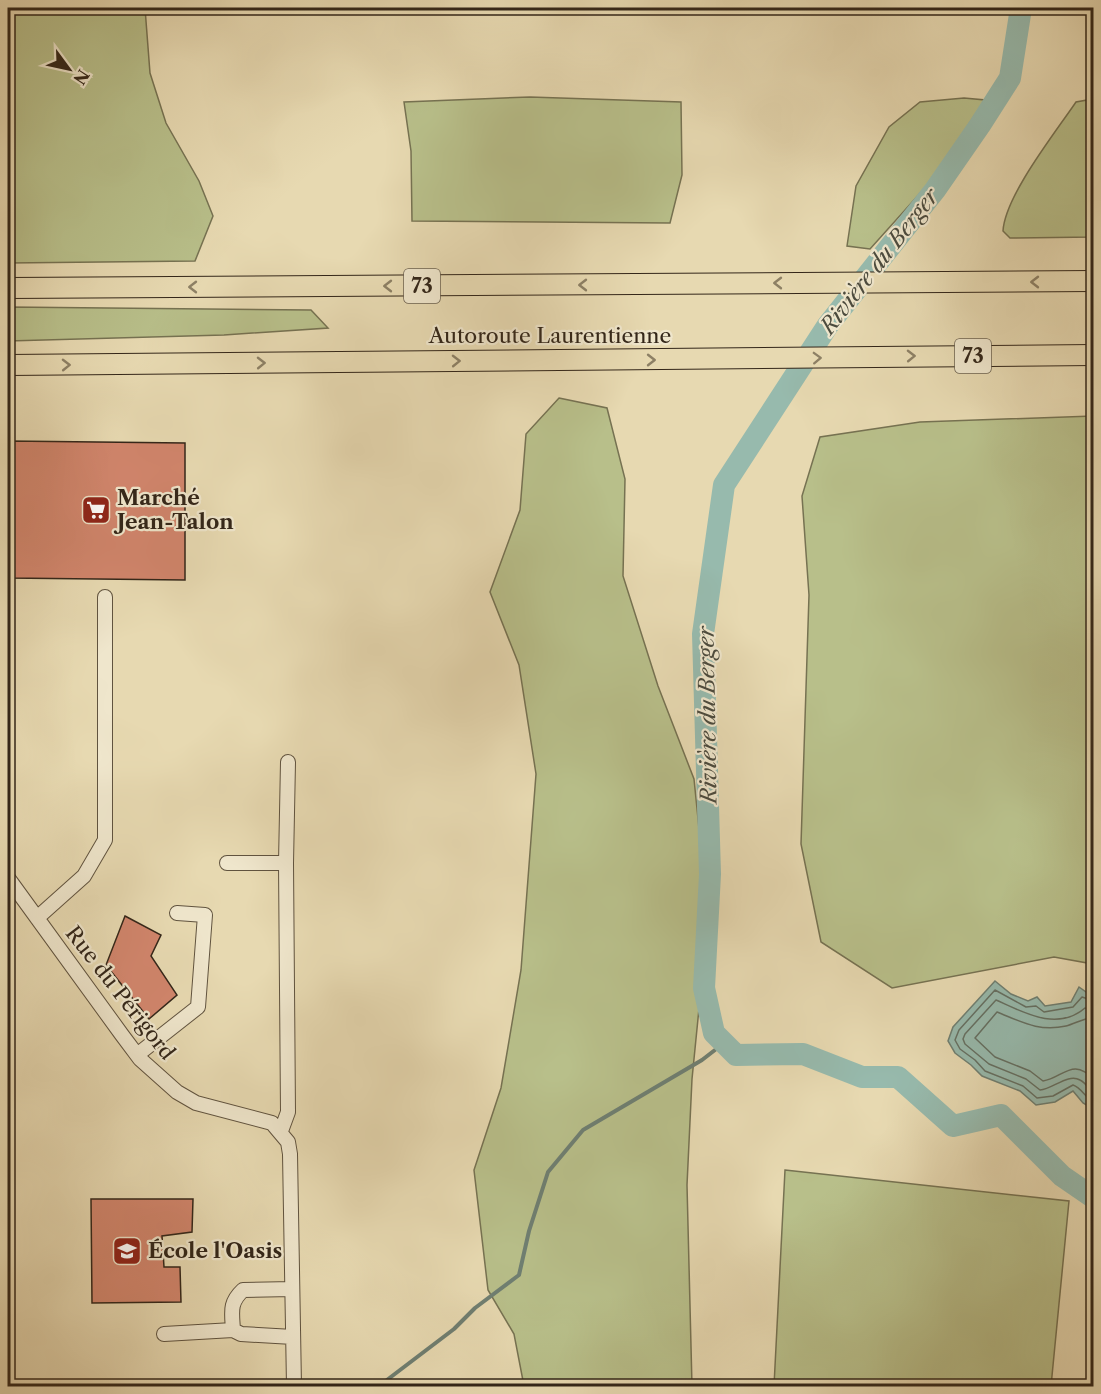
<svg xmlns="http://www.w3.org/2000/svg" width="1101" height="1394" font-family="'Libre Caslon Text',serif">
  <rect width="100%" height="100%" fill="#e7d9b1"/>
  <filter id="stains"><feTurbulence type="fractalNoise" baseFrequency=".00333" numOctaves="4"/><feColorMatrix values="0 0 0 0 .2 0 0 0 0 .09 0 0 0 0 .02 0 0 0 .5 -.17"/></filter>
  <radialGradient id="worn" r=".72"><stop offset=".6" stop-color="#630" stop-opacity="0"/><stop offset="1" stop-color="#630" stop-opacity=".3"/></radialGradient>
  <path fill="#b8bf8a" stroke="#767252" stroke-width="1.5" d="M8 8H145L150 73 166 123 199 181 213 216 195 261 8 263Z
    M530 97 681 102 682 175 670 223 412 221 411 151 404 102Z
    M964 98 985 100 932 180 870 249 847 246 856 186 889 127 920 102Z
    M1093 99V237L1010 238 1003 231C1005 196 1055 133 1076 102Z
    M8 307 311 310 328 328 224 335 8 341Z
    M559 398 607 408 625 479 623 576 658 686 694 779 708 918 692 1079 687 1185 692 1386H524L514 1334 488 1290 474 1170 501 1088 521 970 536 774 519 665 490 592 520 510 526 434Z
    M1093 416V964L1054 957 892 988 821 942 801 844 809 595 802 496 820 437 920 422Z
    M785 1170 1069 1201 1051 1386H774Z"/>
  <path fill="#97baad" stroke="#6f7f72" stroke-width="1.5" d="M995 981 1011 994 1028 1001 1037 997 1045 1006 1071 1002 1079 987 1093 997V1109L1083 1103 1073 1091 1055 1102 1036 1105 1020 1091 982 1076 971 1065 955 1053 948 1041 953 1027Z"/>
  <g fill="none" stroke-linecap="round" stroke-linejoin="round">
    <path stroke="#657063" stroke-width="1.5" d="M1094 1001 1082 997 1073 1007 1044 1012 1036 1006 1026 1007 995 990 959 1030 955 1040 960 1049 975 1060 985 1071 1023 1086 1037 1098 1053 1096 1073 1085C1082 1088 1085 1098 1094 1102
      M1094 1009 1085 1008C1057 1032 1023 1012 996 1000L965 1034 963 1039 965 1044 989 1064 1026 1079 1040 1090C1053 1089 1068 1073 1080 1080 1086 1083 1089 1089 1094 1094
      M1094 1018C1085 1017 1075 1024 1066 1026 1039 1032 1022 1022 997 1012L975 1038 995 1057 1030 1071 1043 1081C1063 1078 1073 1056 1094 1080"/>
    <path stroke="#6f7f72" stroke-width="4" d="M379 1386 454 1329 475 1308 519 1275 529 1231 548 1172 583 1130 702 1060 724 1043"/>
    <path stroke="#97baad" stroke-width="22" d="M1021 8 1010 78 980 125 935 190 828 325 724 485 703 634 710 874 704 988 714 1033 736 1055 803 1054 862 1077H898L953 1126 1001 1115 1062 1176 1094 1198"/>
  </g>
  <path fill="#d1856c" stroke="#332619" stroke-width="1.5" d="M8 441 185 443V580L8 578Z
    M125 916 161 935 151 956 177 995 149 1019 106 965Z
    M91 1199H193L192 1232 162 1236 164 1267H180L181 1302 92 1303Z"/>
  <g fill="none" stroke-linecap="round" stroke-linejoin="round">
    <g stroke="#60533f" stroke-width="16">
      <path id="minor" d="M227 863H286
        M8 878 122 1035 140 1059 177 1092 196 1103 272 1123 288 1142 290 1154 294 1386
        M37 918 84 876 105 840V597
        M137 1055 198 1007 205 915 177 913
        M281 1131 288 1112 286 863 288 762
        M292 1289 243 1290C229 1303 232 1312 233 1330L241 1334 293 1337
        M164 1334 233 1330"/>
    </g>
    <g stroke="#332619" stroke-width="22">
      <path id="highway" d="M8 288 1094 281
        M8 365 1094 355"/>
    </g>
    <use href="#minor" stroke="#efe6cc" stroke-width="14"/>
    <use href="#highway" stroke="#e7d9b1" stroke-width="20"/>
  </g>
  <defs><path id="oneway-chevron" d="M-2-3.5L2.5 0L-2 3.5" fill="none" stroke-width="1.6" stroke-linecap="round" stroke-linejoin="round" transform="scale(1.5)"/></defs>
  <g stroke="#8d8065">
    <use href="#oneway-chevron" transform="translate(1035 282) rotate(180)"/>
    <use href="#oneway-chevron" transform="translate(778 283) rotate(180)"/>
    <use href="#oneway-chevron" transform="translate(583 285) rotate(180)"/>
    <use href="#oneway-chevron" transform="translate(388 286) rotate(180)"/>
    <use href="#oneway-chevron" transform="translate(193 287) rotate(180)"/>
    <use href="#oneway-chevron" transform="translate(911 356) rotate(-1)"/>
    <use href="#oneway-chevron" transform="translate(817 358) rotate(-2)"/>
    <use href="#oneway-chevron" transform="translate(651 360)"/>
    <use href="#oneway-chevron" transform="translate(456 361) rotate(-1)"/>
    <use href="#oneway-chevron" transform="translate(261 363) rotate(-1)"/>
    <use href="#oneway-chevron" transform="translate(66 365) rotate(-1)"/>
  </g>
  <defs>
    <g id="supermarket-square" transform="scale(1.5)"><rect x="-9" y="-9" width="18" height="18" rx="4" fill="#8f2418" stroke="#efe6cc"/><path d="M-6-5.5h2.5l.6 2H6L4.5 2H-2.5L-4.4-4H-6ZM-1.5 3.2a1.3 1.3 0 1 0 .1 0ZM3 3.2a1.3 1.3 0 1 0 .1 0Z" fill="#fff"/></g>
    <g id="school-square" transform="scale(1.5)"><rect x="-9" y="-9" width="18" height="18" rx="4" fill="#8f2418" stroke="#efe6cc"/><path d="M0-5L7-2L0 1L-7-2ZM-4 1L0 2.5L4 1V4Q0 6-4 4Z" fill="#fff"/></g>
  </defs>
  <g fill-rule="evenodd">
    <use href="#supermarket-square" x="96" y="510"/>
    <use href="#school-square" x="127" y="1251"/>
  </g>
  <g text-anchor="middle" stroke-width="4.5" stroke-linejoin="round" paint-order="stroke">
    <g fill="#efe6cc" stroke="#6b604f" stroke-width="1.5">
      <rect x="404" y="269" width="36" height="34" rx="4.5"/>
      <rect x="955" y="339" width="36" height="34" rx="4.5"/>
    </g>
    <g font-size="20" font-weight="bold" fill="#332619">
      <text x="422" y="293">73</text>
      <text x="973" y="363">73</text>
    </g>
    <g font-size="21" fill="#332619" stroke="#efe6cc">
      <text x="550" y="343">Autoroute Laurentienne</text>
      <text transform="translate(120 993) rotate(52)" y="7">Rue du Périgord</text>
    </g>
    <g font-size="21" font-weight="bold" fill="#332619" stroke="#efe6cc" text-anchor="start">
      <text x="117" y="505">Marché<tspan x="117" dy="24">Jean-Talon</tspan></text>
      <text x="148" y="1258">École l'Oasis</text>
    </g>
    <g font-size="22" font-style="italic" fill="#4c4b3e" stroke="#efe6cc">
      <text transform="translate(879 261) rotate(-52)" y="8">Rivière du Berger</text>
      <text transform="translate(707 715) rotate(-91)" y="8">Rivière du Berger</text>
    </g>
  </g>
  <rect width="1101" height="1394" fill="none" stroke="#e7d9b1" stroke-width="30"/>
  <rect x="9" y="9" width="1083" height="1376" fill="none" stroke="#332619" stroke-width="3"/>
  <rect x="15" y="15" width="1071" height="1364" fill="none" stroke="#332619" stroke-width="1.5"/>
  <g transform="translate(69 69) rotate(123)" stroke="#efe6cc" stroke-width="4.5" paint-order="stroke">
  <path d="M0-4.5L10 22L0 15L-10 22Z" fill="#332619"/>
  <text y="-9" font-size="16" font-weight="bold" text-anchor="middle" fill="#332619">N</text>
  </g>
  <rect width="100%" height="100%" filter="url(#stains)"/>
  <rect width="100%" height="100%" fill="url(#worn)"/>
</svg>
